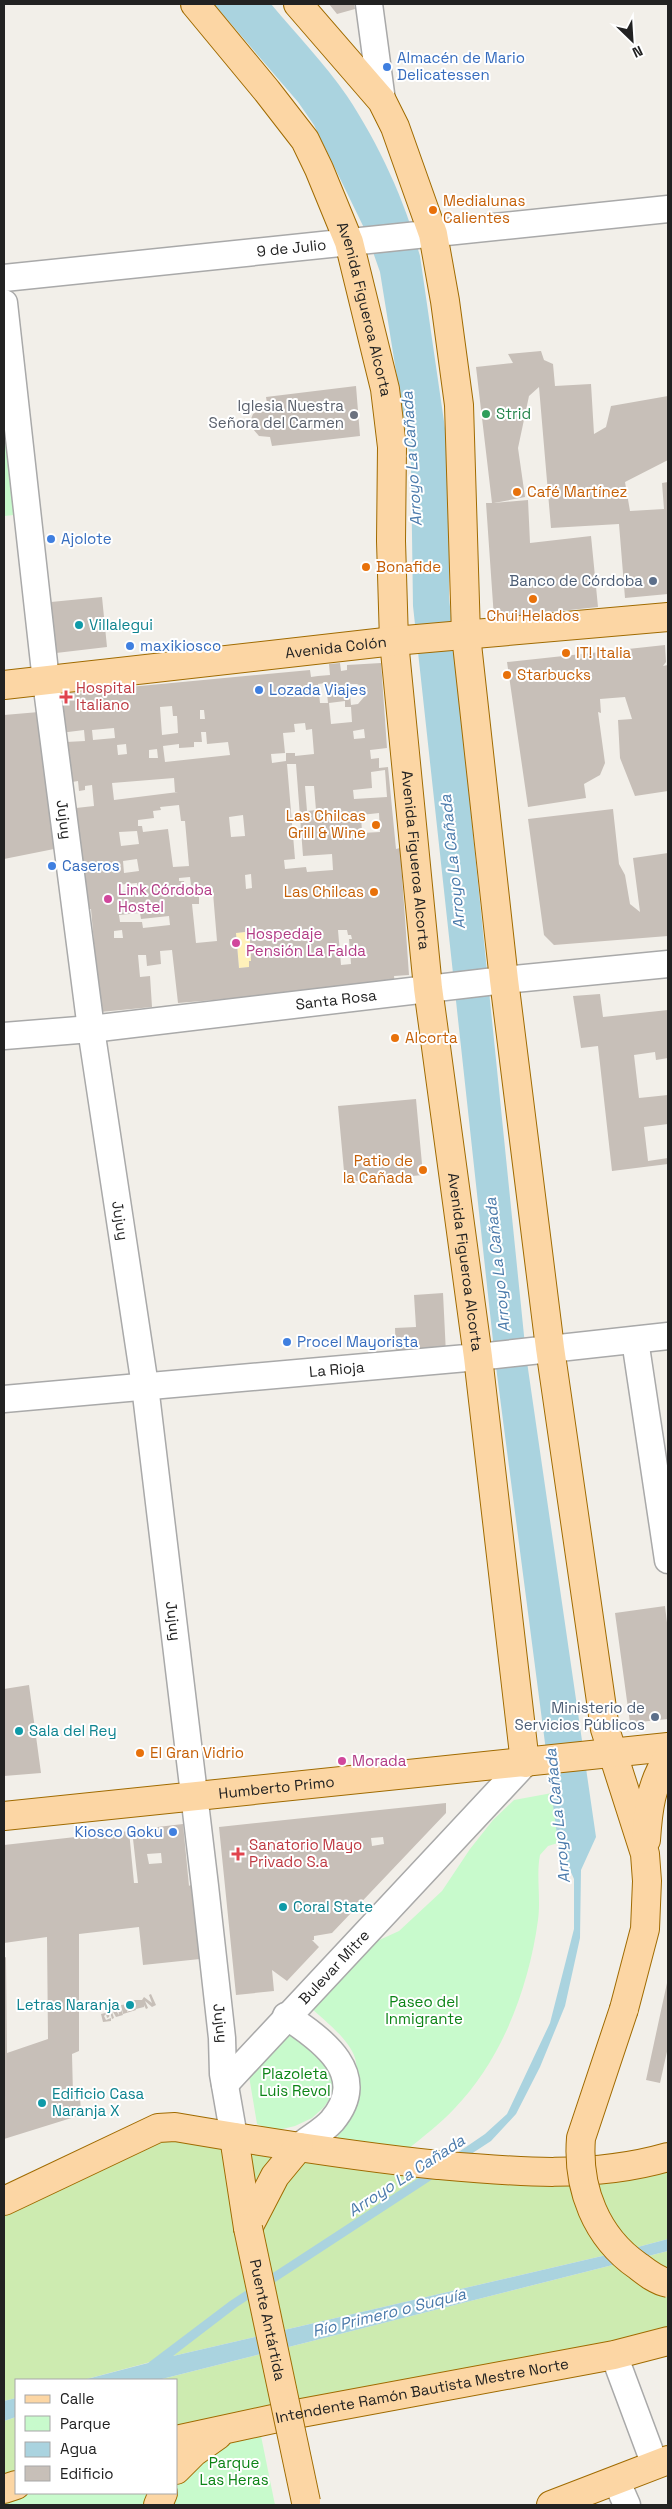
<svg xmlns="http://www.w3.org/2000/svg" width="672" height="2509" font-family="'Space Grotesk',sans-serif">
  <rect width="100%" height="100%" fill="#f2efe9"/>
  <path fill="#cdebb0" d="M158 2128 521 2173 668 2157V2239L615 2253 173 2356 83 2380H16V2398L4 2401V2201Z
    M668 2251V2341L176 2440V2380H158Z
    M16 2417V2485L4 2489V2421Z"/>
  <path fill="#fff1ba" d="M245 932 246 940H250L251 961H249V967L239 968 236 933Z"/>
  <path fill="#c8facc" d="M4 419 14 515 4 516Z
    M552 1793 558 1843 548 1846 540 1855C536 1875 541 1899 538 1920 529 1987 502 2060 454 2109 440 2124 424 2136 408 2149L334 2144C346 2121 362 2084 355 2058 349 2039 325 2021 311 2008L351 1953 399 1931 442 1891 470 1849 493 1820 514 1800Z
    M292 2030 326 2059 334 2084 331 2097 324 2107 312 2118 295 2126 274 2131 257 2124 249 2076Z
    M260 2431 275 2505H4V2502L33 2493H176V2449Z"/>
  <path fill="#aad3df" d="M214 4H271C296 34 325 64 347 96 379 144 405 201 420 256L449 456V597L526 1355 596 1837 581 1870 580 1938 565 2006 540 2067 516 2114 491 2141 237 2307 173 2356 615 2253 668 2239V2251L158 2380H83L148 2363 230 2301 466 2147 485 2134 507 2114 550 2023 574 1929V1879L558 1843 495 1359 413 606 411 464 380 272 366 232 314 125 298 102Z
    M16 2398V2417L4 2421V2401Z"/>
  <path fill="#c7bfb8" fill-rule="evenodd" d="M329 4H354L355 9 337 14Z
    M541 351 544 360 553 364 555 386 591 384 594 434 606 427 611 406 668 396V460L625 482 630 511 664 509 662 483 668 482V594L625 598 619 524 551 528 539 387 529 396 518 448 525 497 494 503 528 500 530 543 591 536 598 607 494 618 486 503H492L476 367 513 363 508 354Z
    M356 386 360 436 272 446 270 437 259 436 253 429 251 419 253 414 260 410 268 409 266 397Z
    M102 597 107 647 56 653 51 602Z
    M665 645 666 662 663 666 668 665V791L635 796 620 758 618 720 632 719 625 697 600 699 601 713 598 712 605 763 600 775 584 784 586 798 528 807 507 662Z
    M340 663 341 671 347 670V665L381 663 387 748 370 750 371 759 379 758V768L388 767 396 849 400 848 409 975 394 976 395 985 178 1003 172 950 160 951 161 964 147 966 146 955H138L140 977 150 976 152 1007 100 1012 91 909H89L77 838 80 837 76 808 94 806 92 785 85 786V790L79 791 78 781 72 782 71 774H69L66 742 85 741 84 730 60 733 56 694 310 670 311 677 318 676 330 675 329 664ZM326 683 328 703H320L318 684ZM349 684H357L364 688V697L358 704 351 705ZM345 701V707H351L352 722 331 724 329 703ZM172 706 173 716H177L178 733 162 735 160 707ZM200 710H204L205 719H200ZM305 723 306 730 312 729 314 754 295 756V753H286V761L272 763 271 754 285 753 283 733 295 732 294 724ZM114 728 115 738 93 740 92 730ZM364 729 365 738 354 739 353 731ZM201 732H206L207 744 228 742 230 755 165 762 163 746 179 744V748L194 747V742H202ZM126 744 127 754 118 755 117 745ZM157 749 158 758H149V750ZM287 764H296L303 856 332 854 333 870 307 872 306 867 285 869 284 860 295 859ZM385 770 387 797 354 799 353 790 372 788 371 772ZM174 778 175 792H178L114 800 112 783ZM305 786H314L316 810 307 811ZM179 805 181 821H185L189 866 173 867 168 829 143 832 142 826H138V820L154 818 153 811 161 810 160 807ZM379 813 380 832 362 833 361 815ZM243 815 245 836 231 837 229 817ZM137 831 139 844 121 846 119 832ZM137 859 139 871 124 873 123 861ZM251 874 252 888 246 889 245 875ZM190 877 191 885 185 886 184 881H179V878ZM137 883 138 890 117 892V885ZM213 893 217 941 196 943 192 904H199V894ZM140 913 141 919 169 916 170 925 143 928 142 922H120L119 915ZM122 930 123 938H114V931ZM338 930H347L348 935H351L352 939H349L351 964 341 965ZM245 932 246 940H250L251 961H249V967L239 968 236 933Z
    M39 712 54 849 4 859V715Z
    M613 809 619 864 625 875 630 904 640 912 633 858 668 853V936L554 945 544 935 528 819Z
    M600 994 603 1017 668 1010V1058L656 1060 655 1052 634 1055 639 1098 668 1095V1124L644 1127 648 1161 668 1158V1164L612 1171 598 1046 581 1048 573 996Z
    M416 1099 423 1175 345 1182 338 1106Z
    M443 1293 446 1354 396 1357 395 1328 416 1327 414 1295Z
    M665 1606 668 1631V1719L630 1723 615 1613Z
    M29 1685 41 1773 4 1776V1689Z
    M446 1803V1813L332 1933 314 1936V1940H312L319 1947 287 1981 272 1970 274 1991 236 1995 219 1827ZM383 1837 384 1844 372 1846 371 1838Z
    M183 1824 189 1886 192 1884 200 1959 143 1965 139 1927 79 1934V2051L72 2054 73 2095H80L81 2115 4 2139V1958L6 1957 7 2053 48 2039 47 1937 4 1943V1845L129 1831 134 1883H138L132 1830ZM161 1853 162 1863 149 1864 147 1854Z
    M667 1983 668 2047 660 2083 646 2080Z
    M151 1994 156 2005 152 2007 145 2001 148 2008 146 2009 144 2005V2007L136 2009 133 2000H142L144 1997 152 2003 149 1995Z
    M133 2001 136 2010 123 2014 121 2005 130 2004 127 2012 133 2009 131 2002Z
    M110 2006 114 2018 112 2019 110 2012 109 2017 107 2018 106 2014 104 2016 106 2020 111 2018V2021L103 2022 101 2014 109 2012Z
    M120 2006 123 2015 116 2017 112 2010 115 2009 119 2015 118 2008Z"/>
  <g fill="none" stroke-linecap="round" stroke-linejoin="round">
    <g stroke="#a9a9a9" stroke-width="29">
      <g id="minor">
        <path d="M369 4 382 101"/>
        <path id="s1" d="M4 278 668 209"/>
        <path id="s2" d="M4 303 46 681 91 1029 145 1386 205 1886 222 2038 223 2074 234 2137"/>
        <path id="s3" d="M4 1036 91 1029 504 980 668 964"/>
        <path d="M635 1340 668 1560"/>
        <path id="s4" d="M4 1399 478 1357 668 1336"/>
        <path d="M286 2016C323 2040 371 2075 332 2121 322 2132 309 2138 299 2147"/>
        <path id="s5" d="M225 2084 525 1763"/>
        <path d="M614 2355 655 2465"/>
        <path d="M616 2480 627 2505"/>
      </g>
    </g>
    <g stroke="#a06b00" stroke-width="30">
      <g id="major">
        <path id="s6" d="M195 4 267 91 305 140 319 169 349 242 385 389 392 447 391 541 394 641 428 988 478 1357 525 1763"/>
        <path d="M298 4 382 101 395 127 433 234 445 301 459 405 466 635 504 980 550 1348 605 1729 645 1854 647 1881 645 1929 624 2009"/>
        <path id="s7" d="M4 685 394 641 668 617"/>
        <path id="s8" d="M4 1816 668 1747"/>
        <path d="M646 1840C648 1810 651 1783 668 1758"/>
        <path d="M234 2137 248 2228"/>
        <path d="M4 2201 158 2128 175 2127C263 2142 350 2156 438 2165 516 2172 592 2179 668 2157"/>
        <path d="M248 2228 275 2176 299 2147"/>
        <path id="s9" d="M176 2440 296 2414 614 2355 668 2341"/>
        <path d="M176 2470 194 2452 218 2435"/>
        <path d="M4 2489 16 2485"/>
        <path d="M158 2505 163 2493"/>
        <path d="M551 2505 668 2460"/>
      </g>
    </g>
    <use href="#minor" stroke="#fff" stroke-width="26"/>
    <use href="#major" stroke="#fcd6a4" stroke-width="28"/>
    <g stroke="#a06b00" stroke-width="30" stroke-linecap="butt">
      <g id="major-bridge">
        <path d="M624 2009 581 2138C577 2188 596 2237 638 2266 647 2273 657 2281 668 2283"/>
        <path id="s10" d="M248 2228 306 2502"/>
      </g>
    </g>
    <use href="#major-bridge" stroke="#fcd6a4" stroke-width="28"/>
  </g>
  <g fill="#3f7fe0" stroke="#fff" stroke-width="2">
    <circle cx="387" cy="67" r="5"/>
    <circle cx="51" cy="539" r="5"/>
    <circle cx="130" cy="646" r="5"/>
    <circle cx="259" cy="690" r="5"/>
    <circle cx="52" cy="866" r="5"/>
    <circle cx="287" cy="1342" r="5"/>
    <circle cx="173" cy="1832" r="5"/>
  </g>
  <g fill="#e8710a" stroke="#fff" stroke-width="2">
    <circle cx="433" cy="210" r="5"/>
    <circle cx="517" cy="492" r="5"/>
    <circle cx="366" cy="567" r="5"/>
    <circle cx="533" cy="599" r="5"/>
    <circle cx="566" cy="653" r="5"/>
    <circle cx="507" cy="675" r="5"/>
    <circle cx="376" cy="825" r="5"/>
    <circle cx="374" cy="892" r="5"/>
    <circle cx="395" cy="1038" r="5"/>
    <circle cx="423" cy="1170" r="5"/>
    <circle cx="140" cy="1753" r="5"/>
  </g>
  <circle fill="#2e9e5b" stroke="#fff" stroke-width="2" cx="486" cy="414" r="5"/>
  <circle fill="#6b7280" stroke="#fff" stroke-width="2" cx="354" cy="415" r="5"/>
  <g fill="#5c6f8a" stroke="#fff" stroke-width="2">
    <circle cx="653" cy="581" r="5"/>
    <circle cx="655" cy="1717" r="5"/>
  </g>
  <g fill="#0f9aa8" stroke="#fff" stroke-width="2">
    <circle cx="79" cy="625" r="5"/>
    <circle cx="19" cy="1731" r="5"/>
    <circle cx="283" cy="1907" r="5"/>
    <circle cx="130" cy="2005" r="5"/>
    <circle cx="42" cy="2103" r="5"/>
  </g>
  <g fill="#e0444e" stroke="#fff" stroke-width="2">
    <path d="M63.5 689.5h5v5h5v5h-5v5h-5v-5h-5v-5h5z"/>
    <path d="M235.5 1846.5h5v5h5v5h-5v5h-5v-5h-5v-5h5z"/>
  </g>
  <g fill="#d1479c" stroke="#fff" stroke-width="2">
    <circle cx="108" cy="899" r="5"/>
    <circle cx="236" cy="943" r="5"/>
    <circle cx="342" cy="1761" r="5"/>
  </g>
  <g text-anchor="middle" stroke-width="4" stroke-linejoin="round" paint-order="stroke">
    <g font-size="15" fill="#366cbe" stroke="#fff" text-anchor="start">
      <text x="397" y="63">Almacén de Mario<tspan x="397" dy="17">Delicatessen</tspan></text>
      <text x="61" y="544">Ajolote</text>
      <text x="140" y="651">maxikiosco</text>
      <text x="269" y="695">Lozada Viajes</text>
      <text x="62" y="871">Caseros</text>
      <text x="297" y="1347">Procel Mayorista</text>
      <text x="163" y="1837" text-anchor="end">Kiosco Goku</text>
    </g>
    <g font-size="15" fill="#c56008" stroke="#fff" text-anchor="start">
      <text x="443" y="206">Medialunas<tspan x="443" dy="17">Calientes</tspan></text>
      <text x="527" y="497">Café Martínez</text>
      <text x="376" y="572">Bonafide</text>
      <text x="533" y="621" text-anchor="middle">Chui Helados</text>
      <text x="576" y="658">IT! Italia</text>
      <text x="517" y="680">Starbucks</text>
      <text x="366" y="821" text-anchor="end">Las Chilcas<tspan x="366" dy="17">Grill &amp; Wine</tspan></text>
      <text x="364" y="897" text-anchor="end">Las Chilcas</text>
      <text x="405" y="1043">Alcorta</text>
      <text x="413" y="1166" text-anchor="end">Patio de<tspan x="413" dy="17">la Cañada</tspan></text>
      <text x="150" y="1758">El Gran Vidrio</text>
    </g>
    <g font-size="15" fill="#222" stroke="#fff">
      <text dy="5" stroke="none"><textPath href="#s1" startOffset="289">9 de Julio</textPath></text>
      <text dy="5" stroke="none"><textPath href="#s6" startOffset="355">Avenida Figueroa Alcorta</textPath></text>
      <text dy="5" stroke="none"><textPath href="#s7" startOffset="334">Avenida Colón</textPath></text>
      <text dy="5" stroke="none"><textPath href="#s2" startOffset="520">Jujuy</textPath></text>
      <text dy="5" stroke="none"><textPath href="#s6" startOffset="910">Avenida Figueroa Alcorta</textPath></text>
      <text dy="5" stroke="none"><textPath href="#s3" startOffset="334">Santa Rosa</textPath></text>
      <text dy="5" stroke="none"><textPath href="#s2" startOffset="925">Jujuy</textPath></text>
      <text dy="5" stroke="none"><textPath href="#s6" startOffset="1315">Avenida Figueroa Alcorta</textPath></text>
      <text dy="5" stroke="none"><textPath href="#s4" startOffset="334">La Rioja</textPath></text>
      <text dy="5" stroke="none"><textPath href="#s2" startOffset="1329">Jujuy</textPath></text>
      <text dy="5" stroke="none"><textPath href="#s8" startOffset="274">Humberto Primo</textPath></text>
      <text dy="5" stroke="none"><textPath href="#s5" startOffset="160">Bulevar Mitre</textPath></text>
      <text dy="5" stroke="none"><textPath href="#s2" startOffset="1734">Jujuy</textPath></text>
      <text dy="5" stroke="none"><textPath href="#s10" startOffset="94">Puente Antártida</textPath></text>
      <text dy="5" stroke="none"><textPath href="#s9" startOffset="251">Intendente Ramón Bautista Mestre Norte</textPath></text>
    </g>
    <g font-size="15" fill="#5b616d" stroke="#fff" text-anchor="end">
      <text x="344" y="411">Iglesia Nuestra<tspan x="344" dy="17">Señora del Carmen</tspan></text>
    </g>
    <g font-size="15" fill="#27864d" stroke="#fff" text-anchor="start">
      <text x="496" y="419">Strid</text>
    </g>
    <g font-size="15" fill="#4e5e75" stroke="#fff" text-anchor="end">
      <text x="643" y="586">Banco de Córdoba</text>
      <text x="645" y="1713">Ministerio de<tspan x="645" dy="17">Servicios Públicos</tspan></text>
    </g>
    <g font-size="15" fill="#0d838f" stroke="#fff" text-anchor="start">
      <text x="89" y="630">Villalegui</text>
      <text x="29" y="1736">Sala del Rey</text>
      <text x="293" y="1912">Coral State</text>
      <text x="120" y="2010" text-anchor="end">Letras Naranja</text>
      <text x="52" y="2099">Edificio Casa<tspan x="52" dy="17">Naranja X</tspan></text>
    </g>
    <g font-size="15" fill="#be3a42" stroke="#fff" text-anchor="start">
      <text x="76" y="693">Hospital<tspan x="76" dy="17">Italiano</tspan></text>
      <text x="249" y="1850">Sanatorio Mayo<tspan x="249" dy="17">Privado S.a</tspan></text>
    </g>
    <g font-size="15" fill="#b23c85" stroke="#fff" text-anchor="start">
      <text x="118" y="895">Link Córdoba<tspan x="118" dy="17">Hostel</tspan></text>
      <text x="246" y="939">Hospedaje<tspan x="246" dy="17">Pensión La Falda</tspan></text>
      <text x="352" y="1766">Morada</text>
    </g>
    <g font-size="15" fill="#0c8416" stroke="#fff">
      <text x="424" y="2007">Paseo del<tspan x="424" dy="17">Inmigrante</tspan></text>
      <text x="295" y="2079">Plazoleta<tspan x="295" dy="17">Luis Revol</tspan></text>
      <text x="234" y="2468">Parque<tspan x="234" dy="17">Las Heras</tspan></text>
    </g>
    <g font-size="16" font-style="italic" fill="#4a7aab" stroke="#fff">
      <text transform="translate(411 459) rotate(-94)" y="6">Arroyo La Cañada</text>
      <text transform="translate(452 862) rotate(-96)" y="6">Arroyo La Cañada</text>
      <text transform="translate(497 1265) rotate(-96)" y="6">Arroyo La Cañada</text>
      <text transform="translate(557 1816) rotate(-96)" y="6">Arroyo La Cañada</text>
      <text transform="translate(406 2175) rotate(-33)" y="6">Arroyo La Cañada</text>
      <text transform="translate(389 2312) rotate(-14)" y="6">Río Primero o Suquía</text>
    </g>
  </g>
  <rect width="672" height="2509" fill="none" stroke="#222222" stroke-width="10"/>
  <rect x="15" y="2379" width="162" height="115" fill="#ffffff" stroke="#a7a7a7"/>
  <rect x="25" y="2395" width="25" height="8" fill="#fcd6a4" stroke="#a7a7a7"/>
  <text x="60" y="2404" font-size="15" fill="#222222">Calle</text>
  <rect x="25" y="2416" width="25" height="15" fill="#c8facc" stroke="#a7a7a7"/>
  <text x="60" y="2429" font-size="15" fill="#222222">Parque</text>
  <rect x="25" y="2442" width="25" height="15" fill="#aad3df" stroke="#a7a7a7"/>
  <text x="60" y="2454" font-size="15" fill="#222222">Agua</text>
  <rect x="25" y="2466" width="25" height="15" fill="#c7bfb8" stroke="#a7a7a7"/>
  <text x="60" y="2479" font-size="15" fill="#222222">Edificio</text>
  <g transform="translate(632 40) rotate(155)" stroke="#ffffff" stroke-width="4" paint-order="stroke">
  <path d="M0-4L9 19L0 12L-9 19Z" fill="#222222"/>
  <text y="-8" font-size="14" font-weight="bold" text-anchor="middle" fill="#222222">N</text>
  </g>
</svg>
